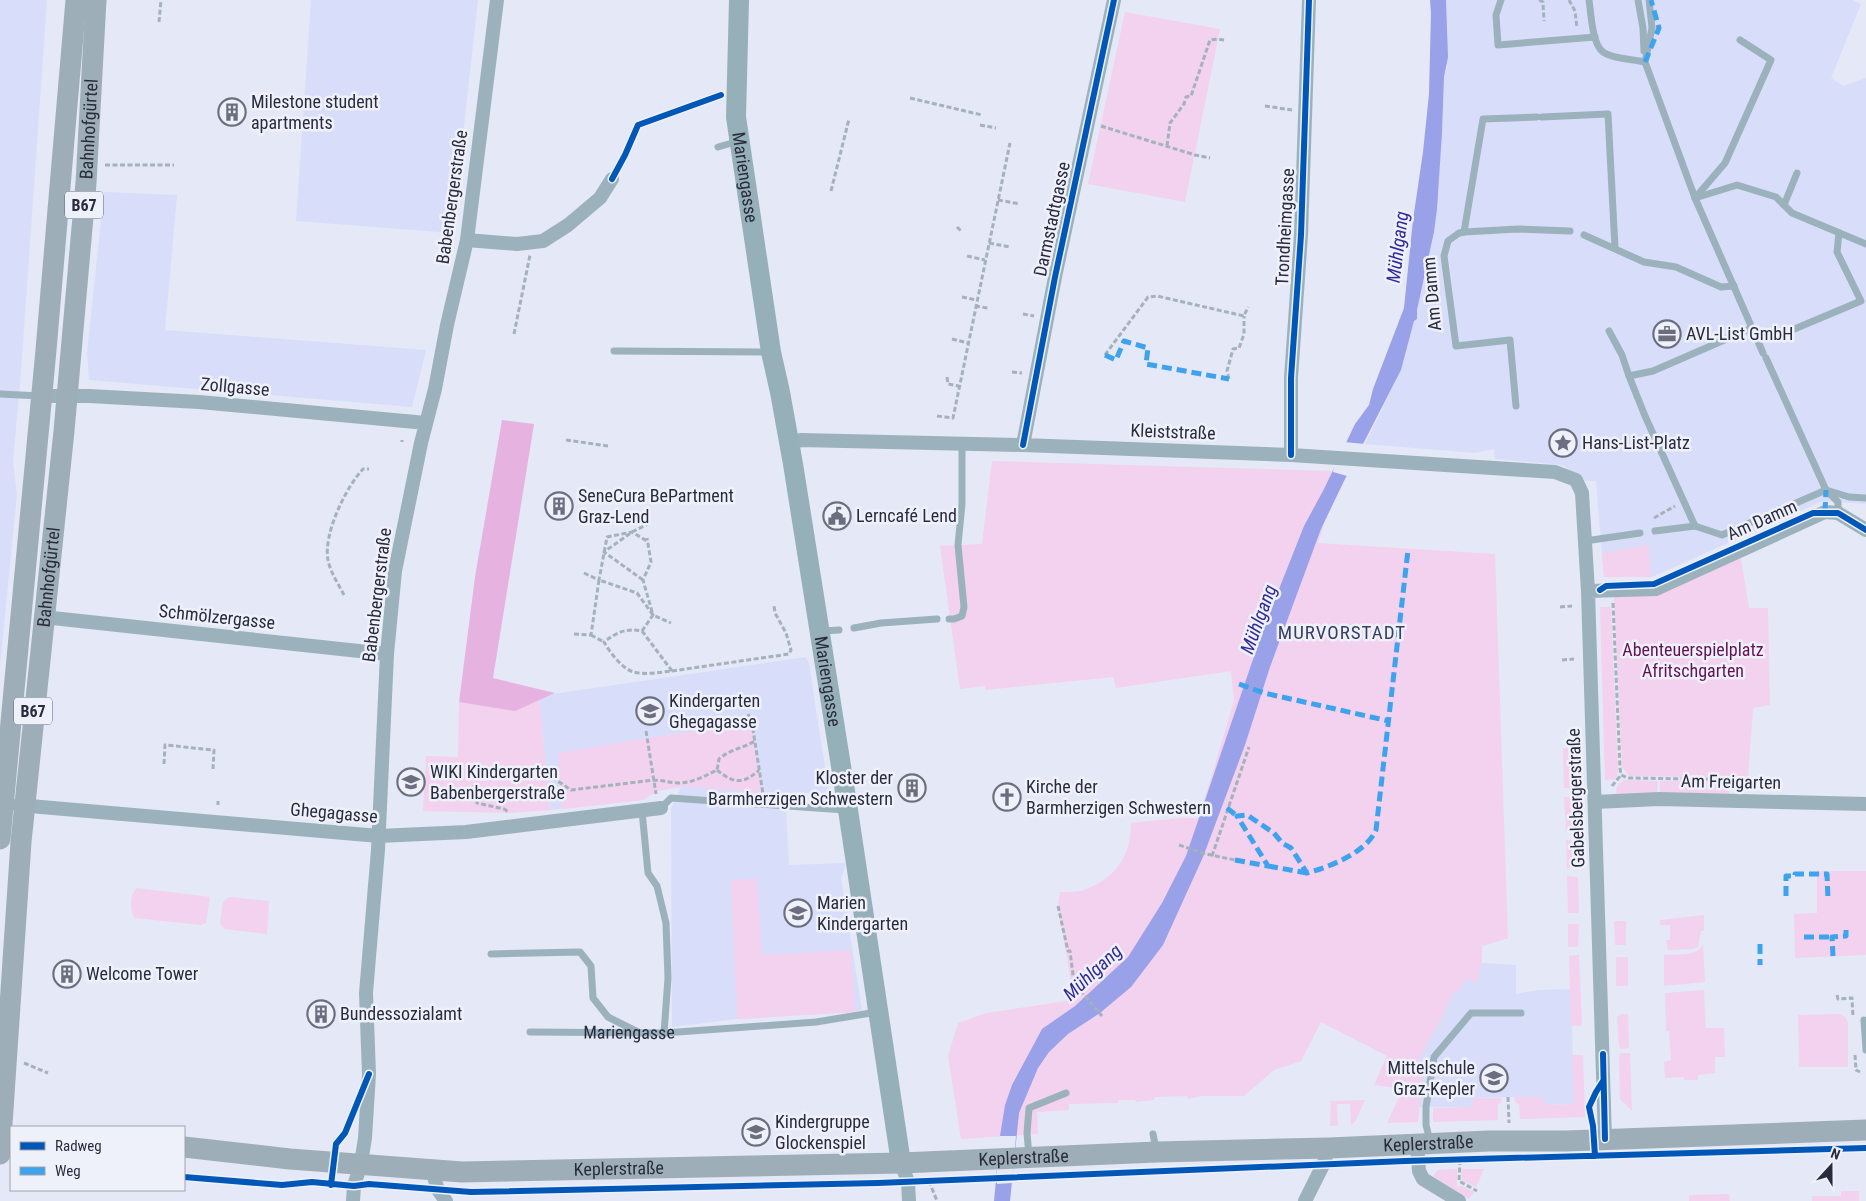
<svg xmlns="http://www.w3.org/2000/svg" width="1866" height="1201" font-family="'Roboto Condensed',sans-serif">
  <rect width="100%" height="100%" fill="#e5e8f6"/>
  <path fill="#d8defa" d="M0 0H47L21 372 13 462 17 495 0 665Z
    M311 0H478L452 233 296 221Z
    M1446 0H1852L1861 4 1831 78 1843 86 1866 78V504L1825 501 1820 502 1652 577H1604L1596 481H1586L1562 465 1495 459 1494 449 1475 453 1365 444 1401 370 1414 321 1417 319V310L1434 232 1442 133 1444 77 1447 68Z
    M104 192 177 195 165 330 426 350 412 407 89 380 87 353Z
    M806 657 809 664 829 793H785L789 865 845 863V866L841 878 862 1010 855 1012 737 1019 672 1027 671 808 681 787 657 791 643 800 550 810 539 696Z
    M1390 885 1508 938 1482 946V963L1516 965V994L1538 990 1571 989 1574 1104 1544 1105 1542 1097H1508L1473 1098V1107H1419L1420 1102 1413 1068Z"/>
  <path fill="#f2d2ef" d="M1125 12 1220 29 1185 202 1088 184Z
    M992 461 1331 471 1323 528 1318 543 1495 554 1508 938 1482 946V964L1476 983 1466 978 1458 993 1455 989 1440 1021 1414 1068 1424 1072 1418 1122 1387 1123 1403 1089 1374 1085 1387 1056 1321 1022 1301 1061 1274 1070 1244 1096H1202L1188 1099 1187 1096 1155 1097 1154 1100 1136 1102 1135 1100H1119L1118 1103 1069 1104V1110L1037 1112 1038 1134 961 1139 948 1056 958 1023 986 1013 1074 1000 1058 906 1060 892C1068 892 1077 892 1084 890 1115 879 1131 856 1131 823L1181 818H1199L1234 701 1231 671 1116 688 1113 677 985 690V686L960 689 940 546 982 544Z
    M1648 545 1652 577H1604L1602 553Z
    M1740 554 1749 608H1768L1770 705 1753 708 1748 778 1629 776 1622 767 1614 596Z
    M1600 607H1611L1618 771 1616 779 1605 780Z
    M539 696 550 810 511 813 423 811 426 756 458 757 459 702Z
    M752 723 763 793 681 786 657 791 643 800 562 809 558 753 647 738Z
    M1563 748H1574L1575 788H1564Z
    M1624 780 1658 781 1657 793 1616 794 1617 786Z
    M1660 781 1729 782V794L1660 793Z
    M1564 797H1575L1576 831H1566Z
    M1566 840 1576 841 1577 868H1567Z
    M1817 871H1866V955L1795 958 1794 914 1817 913Z
    M1567 876 1576 877 1578 879 1579 911 1578 913H1568Z
    M757 878 762 955 851 950 855 1012 737 1019 731 880Z
    M137 888 210 897 206 923 201 925 135 918C129 911 130 894 137 888Z
    M229 897 269 901 267 934 224 929 220 923 223 902Z
    M1704 915V931H1701L1698 947 1693 949 1668 950 1666 940H1670V925H1660V920Z
    M1614 921H1626V945H1615Z
    M1568 924H1578L1579 926 1578 947H1568Z
    M1703 944 1705 982 1664 986V955C1676 954 1698 957 1703 944Z
    M1579 955 1582 1023 1581 1026H1571L1569 956Z
    M1616 957H1628V986H1616Z
    M1704 990 1706 1028H1724L1725 1057H1715V1073L1698 1075V1080H1684V1077L1665 1078 1664 1062 1671 1060 1669 1031H1666L1665 993Z
    M1621 1014H1628L1629 1048 1621 1049 1619 1046 1617 1017Z
    M1839 1014 1845 1017 1848 1022V1067H1799L1798 1015Z
    M1621 1053H1630L1632 1111 1620 1099 1619 1056Z
    M1572 1055H1583L1585 1117 1520 1119 1519 1104 1515 1102 1514 1097H1543L1544 1105 1574 1104Z
    M1473 1098H1502L1501 1103 1498 1104V1120L1433 1122V1108L1472 1107Z
    M1365 1100 1355 1122 1351 1125 1350 1104H1337L1338 1126H1330L1331 1101Z
    M1457 1169V1186L1459 1187 1460 1185 1474 1192 1469 1199 1433 1176 1438 1170Z
    M1461 1169H1484L1476 1187 1462 1180Z
    M1841 1191H1859V1201H1812V1196H1841Z
    M1729 1194 1730 1201H1689V1195Z"/>
  <path fill="#e6b3e0" d="M502 420 534 424 493 678 555 693 515 711 459 702 475 577Z"/>
  <path fill="#99a1e9" d="M1430 0H1446L1448 57 1444 77 1442 133 1437 209 1434 232 1417 310V319L1414 321 1401 370 1344 481 1321 529 1270 667 1245 745 1203 857 1163 945 1131 987 1100 1013 1068 1034 1049 1052 1038 1068 1019 1113 1010 1201H994L1000 1136 1005 1105 1012 1085 1042 1029 1075 1006 1128 957 1162 903 1186 856 1264 627 1304 526 1324 489 1355 424 1369 405 1373 389 1404 308 1413 220 1423 152 1429 94 1431 13Z"/>
  <path fill="#e5e8f6" d="M1344 442 1365 444V447L1352 472 1347 476 1333 472 1334 464Z
    M1000 1136H1016L1012 1183 997 1184V1142Z"/>
  <g fill="none" stroke-linecap="round" stroke-linejoin="round">
    <path stroke="#a4b2bb" stroke-width="3" stroke-dasharray="5 2.5" stroke-linecap="butt" d="M1539 0 1543 2 1544 21
      M1569 0 1575 11 1577 28
      M159 22 161 0
      M910 98 982 115
      M1265 106 1292 110
      M980 125 996 128
      M1101 126 1195 155 1210 158
      M1167 146 1170 123 1184 104 1186 97 1191 96 1210 40 1218 39 1224 40
      M105 165H174
      M831 191 849 119
      M998 200 1020 204
      M957 227 962 232
      M989 243 1010 247
      M967 256 985 260
      M962 297 976 300
      M975 306 988 308
      M1023 314 1034 316
      M514 334 530 255
      M952 339 968 343
      M1105 355 1148 297 1157 296 1244 316 1248 307
      M1012 372 1022 373
      M947 377 948 384 959 386
      M1229 379 1227 371 1233 349 1239 348 1244 334V316
      M937 416 953 418 1010 143
      M402 440V442
      M566 440 608 446
      M1654 518 1675 506
      M584 573 599 580 607 537 632 532 647 541
      M643 580 604 552 632 532 648 524
      M344 595C339 585 330 572 328 560 323 534 346 487 363 469H369
      M1613 603 1620 768 1621 775 1628 778 1753 780
      M1560 607 1572 606
      M642 631 672 671C660 672 643 676 631 671 621 667 609 651 604 642 617 632 626 628 642 631L653 615 643 580 651 562 647 538
      M574 634 591 635 599 580 637 593 653 615 671 623
      M591 635 604 642
      M1562 660 1574 659
      M672 671 789 654 791 650 786 633 775 613 774 606
      M748 714 752 723 763 794
      M646 731 656 794
      M164 764 165 745 214 750 213 769
      M717 770C734 784 744 784 759 770
      M546 773 571 790 654 780C663 780 670 783 678 783 693 783 705 776 717 770L719 759C729 750 743 748 755 741
      M474 785 477 803 504 809 509 812
      M1612 786 1621 775
      M218 801V805
      M1179 845 1206 854 1235 860
      M1212 856 1249 747
      M1058 906 1068 951H1070L1074 983 1102 1016
      M1837 995 1838 999 1852 998 1853 1017
      M1855 1055 1856 1070 1860 1072
      M24 1063 48 1073
      M1508 1097 1509 1123
      M1460 1160 1459 1181 1477 1191
      M929 1181 937 1201"/>
    <g stroke="#9bb2bd" stroke-width="7">
      <path d="M1501 0 1496 15 1498 45 1595 37"/>
      <path d="M1589 0C1591 13 1592 44 1603 52 1613 59 1632 59 1645 62"/>
      <path d="M1638 0 1643 28 1644 51"/>
      <path d="M1649 0 1652 28 1645 62 1695 198 1763 353"/>
      <path d="M1542 117 1608 114 1615 248"/>
      <path d="M718 147 739 141"/>
      <path d="M1695 198 1725 163 1771 60 1740 40"/>
      <path d="M1695 198 1737 185 1776 197 1792 213 1866 244"/>
      <path d="M1784 205 1797 173"/>
      <path d="M1464 232 1483 119 1537 117"/>
      <path d="M1584 235 1644 262 1676 267 1721 287 1734 286"/>
      <path d="M1792 330 1861 301 1837 252 1839 233"/>
      <path d="M1609 331 1622 355 1629 376"/>
      <path d="M614 351 769 352"/>
      <path d="M1766 358 1826 490 1838 502V513"/>
      <path d="M0 394 40 396"/>
      <path d="M1516 406 1510 340 1456 346 1444 256 1448 241 1459 233 1464 232 1518 229 1570 231"/>
      <path d="M1695 526 1645 416 1629 376 1653 371 1752 328"/>
      <path d="M1655 531 1695 526 1722 535 1826 490 1849 497 1866 498"/>
      <path d="M1585 541 1640 533"/>
      <path d="M949 619H954L962 616 964 607 958 545 962 504V444"/>
      <path d="M854 628 881 623 937 619"/>
      <path d="M822 631 839 630"/>
      <path d="M661 808 671 798 845 810"/>
      <path d="M642 811 648 873 657 886 666 923 668 978 664 1033"/>
      <path d="M491 954 580 952 591 966 593 998 608 1017 640 1033"/>
      <path d="M1864 1020 1866 1050"/>
      <path id="s1" d="M530 1032 664 1033 816 1022 877 1012"/>
      <path d="M1153 1134 1156 1149"/>
      <path d="M1430 1141 1426 1125V1107L1434 1057 1471 1013H1521"/>
      <path d="M1029 1156 1027 1133 1029 1108 1066 1093"/>
    </g>
    <path stroke="#9bb2bd" stroke-width="14" d="M467 240 517 244 543 241 568 225 600 198 612 179
      M41 396H89L199 402 426 423
      M790 443 801 440 1023 445 1291 455 1555 472 1576 480 1582 493 1588 591 1605 1139
      M1023 445 1055 277 1114 0
      M1291 455V378L1301 235 1309 0
      M1588 591 1656 589 1825 512 1838 513 1866 530
      M43 617 387 654
      M1595 802 1659 799 1866 804
      M18 805 379 836 466 832 661 808
      M1417 1144 1419 1171 1423 1179 1459 1201
      M901 1163 908 1182 909 1201
      M432 1170 438 1190 446 1201
      M353 1201 354 1186 361 1163 365 1138 369 1074 366 993 378 850 387 654 395 571 421 443 435 389 447 325 467 240 497 0
      M1305 1201 1323 1165 1329 1148"/>
    <path stroke="#96b0ba" stroke-width="20" id="s2" d="M739 0 736 117 771 352 780 392 793 464 848 810 901 1163"/>
    <g stroke="#9daeb8" stroke-width="21">
      <path d="M0 839 46 350 76 0"/>
      <path id="s3" d="M184 1147 290 1159 462 1172 901 1163 1157 1152 1329 1148 1489 1141H1566L1866 1130"/>
      <path id="s4" d="M0 1154 21 842 64 431 86 183 96 0"/>
    </g>
    <path stroke="#3ea3ec" stroke-width="5" stroke-dasharray="10 5" stroke-linecap="butt" d="M1645 62 1659 28 1651 0
      M1105 355 1116 360 1124 341 1148 348 1146 364 1229 379
      M1825 512 1826 490
      M1239 684 1264 693 1389 721
      M1227 808 1237 816
      M1235 860 1268 866 1237 816 1247 815 1274 833 1282 843 1291 848 1307 873C1329 867 1366 853 1376 830L1408 550
      M1268 866 1307 873
      M1786 896V876H1795V874H1827L1828 900
      M1804 937H1832
      M1760 944V965
      M1833 956 1832 937 1846 936V930"/>
    <g stroke="#eff1fa" stroke-width="9">
      <path id="cycleway" d="M612 179 625 155 638 125 721 95
        M1023 445 1055 277 1114 0
        M1291 455V378L1301 235 1309 0
        M1600 590 1606 586 1654 584 1813 513H1838L1866 530
        M1603 1054 1605 1139
        M1595 1156 1593 1126 1589 1107 1596 1092 1603 1081
        M184 1177 282 1185 312 1182 354 1186 369 1184 471 1192 878 1183 1405 1161 1866 1148
        M331 1185 336 1144 345 1133 369 1074"/>
    </g>
    <use href="#cycleway" stroke="#0057b8" stroke-width="6"/>
  </g>
  <defs>
    <g id="building-ring" transform="scale(1.4375)"><circle r="9.5" fill="#eff1fa" stroke="#6b6e7e" stroke-width="1.5"/><path d="M-4-6H4V6H1V3H-1V6H-4ZM-2.5-4.3h1.7v1.8h-1.7ZM.8-4.3h1.7v1.8H.8ZM-2.5-1h1.7V.8h-1.7ZM.8-1h1.7V.8H.8Z" fill="#6b6e7e"/></g>
    <g id="office-ring" transform="scale(1.4375)"><circle r="9.5" fill="#eff1fa" stroke="#6b6e7e" stroke-width="1.5"/><path d="M-6-3h4V-5.5h4V-3h4V5H-6ZM-1-4.5V-3h2v-1.5ZM-6 0V1H6V0Z" fill="#6b6e7e"/></g>
    <g id="sight-ring" transform="scale(1.4375)"><circle r="9.5" fill="#eff1fa" stroke="#6b6e7e" stroke-width="1.5"/><path d="M0-6L1.8-2.2L6-1.7L2.9 1.2L3.7 5.4L0 3.3L-3.7 5.4L-2.9 1.2L-6-1.7L-1.8-2.2Z" fill="#6b6e7e"/></g>
    <g id="civic-ring" transform="scale(1.4375)"><circle r="9.5" fill="#eff1fa" stroke="#6b6e7e" stroke-width="1.5"/><path d="M-.6-6.5H3V-4.5H.6V-3L4-1V1h2V6H-6V1h2V-1L-.6-3ZM-1.2 2.5V6h2.4V2.5Z" fill="#6b6e7e"/></g>
    <g id="school-ring" transform="scale(1.4375)"><circle r="9.5" fill="#eff1fa" stroke="#6b6e7e" stroke-width="1.5"/><path d="M0-5L7-2L0 1L-7-2ZM-4 1L0 2.5L4 1V4Q0 6-4 4Z" fill="#6b6e7e"/></g>
    <g id="church-ring" transform="scale(1.4375)"><circle r="9.5" fill="#eff1fa" stroke="#6b6e7e" stroke-width="1.5"/><path d="M-1.2-6h2.4v3.5h3.3v2.4h-3.3V6h-2.4V-.1h-3.3v-2.4h3.3Z" fill="#6b6e7e"/></g>
  </defs>
  <g fill-rule="evenodd">
    <use href="#building-ring" x="232" y="112"/>
    <use href="#office-ring" x="1667" y="334"/>
    <use href="#sight-ring" x="1563" y="443"/>
    <use href="#building-ring" x="559" y="506"/>
    <use href="#civic-ring" x="837" y="516"/>
    <use href="#school-ring" x="650" y="711"/>
    <use href="#school-ring" x="411" y="782"/>
    <use href="#building-ring" x="912" y="788"/>
    <use href="#church-ring" x="1007" y="797"/>
    <use href="#school-ring" x="798" y="913"/>
    <use href="#building-ring" x="67" y="974"/>
    <use href="#building-ring" x="321" y="1014"/>
    <use href="#school-ring" x="1494" y="1078"/>
    <use href="#school-ring" x="756" y="1132"/>
  </g>
  <g text-anchor="middle" stroke-width="5" stroke-linejoin="round" paint-order="stroke">
    <g fill="#eff1fa" stroke="#656776" stroke-width="1">
      <rect x="65" y="191.5" width="38" height="27" rx="4"/>
      <rect x="14" y="697.5" width="38" height="27" rx="4"/>
    </g>
    <g font-size="16" font-weight="bold" fill="#2a2c3d">
      <text x="84" y="211">B67</text>
      <text x="33" y="717">B67</text>
    </g>
    <g font-size="18" fill="#2a2c3d" stroke="#eff1fa" text-anchor="start">
      <text x="251" y="108">Milestone student<tspan x="251" dy="21">apartments</tspan></text>
      <text x="1686" y="340">AVL-List GmbH</text>
      <text x="1582" y="449">Hans-List-Platz</text>
      <text x="578" y="502">SeneCura BePartment<tspan x="578" dy="21">Graz-Lend</tspan></text>
      <text x="856" y="522">Lerncafé Lend</text>
      <text x="669" y="707">Kindergarten<tspan x="669" dy="21">Ghegagasse</tspan></text>
      <text x="430" y="778">WIKI Kindergarten<tspan x="430" dy="21">Babenbergerstraße</tspan></text>
      <text x="893" y="784" text-anchor="end">Kloster der<tspan x="893" dy="21">Barmherzigen Schwestern</tspan></text>
      <text x="1026" y="793">Kirche der<tspan x="1026" dy="21">Barmherzigen Schwestern</tspan></text>
      <text x="817" y="909">Marien<tspan x="817" dy="21">Kindergarten</tspan></text>
      <text x="86" y="980">Welcome Tower</text>
      <text x="340" y="1020">Bundessozialamt</text>
      <text x="1475" y="1074" text-anchor="end">Mittelschule<tspan x="1475" dy="21">Graz-Kepler</tspan></text>
      <text x="775" y="1128">Kindergruppe<tspan x="775" dy="21">Glockenspiel</tspan></text>
    </g>
    <g font-size="18" fill="#2a2c3d" stroke="#eff1fa">
      <text dy="6" stroke="none"><textPath href="#s4" startOffset="1029">Bahnhofgürtel</textPath></text>
      <text dy="6" stroke="none"><textPath href="#s2" startOffset="178">Mariengasse</textPath></text>
      <text transform="translate(452 197) rotate(-82)" y="6">Babenbergerstraße</text>
      <text transform="translate(1052 219) rotate(-78)" y="6">Darmstadtgasse</text>
      <text transform="translate(1285 227) rotate(-87)" y="6">Trondheimgasse</text>
      <text transform="translate(1432 294) rotate(-95)" y="6">Am Damm</text>
      <text transform="translate(235 387) rotate(5)" y="6">Zollgasse</text>
      <text transform="translate(1173 432) rotate(2)" y="6">Kleiststraße</text>
      <text transform="translate(1762 520) rotate(-24)" y="6">Am Damm</text>
      <text dy="6" stroke="none"><textPath href="#s4" startOffset="579">Bahnhofgürtel</textPath></text>
      <text transform="translate(377 595) rotate(-83)" y="6">Babenbergerstraße</text>
      <text transform="translate(217 617) rotate(6)" y="6">Schmölzergasse</text>
      <text dy="6" stroke="none"><textPath href="#s2" startOffset="689">Mariengasse</textPath></text>
      <text transform="translate(1731 782) rotate(1)" y="6">Am Freigarten</text>
      <text transform="translate(1576 798) rotate(-92)" y="6">Gabelsbergerstraße</text>
      <text transform="translate(334 813) rotate(5)" y="6">Ghegagasse</text>
      <text dy="6" stroke="none"><textPath href="#s1" startOffset="99">Mariengasse</textPath></text>
      <text dy="6" stroke="none"><textPath href="#s3" startOffset="1246">Keplerstraße</textPath></text>
      <text dy="6" stroke="none"><textPath href="#s3" startOffset="841">Keplerstraße</textPath></text>
      <text dy="6" stroke="none"><textPath href="#s3" startOffset="436">Keplerstraße</textPath></text>
    </g>
    <g font-size="18" fill="#641054" stroke="#eff1fa">
      <text x="1693" y="656">Abenteuerspielplatz<tspan x="1693" dy="21">Afritschgarten</tspan></text>
    </g>
    <g font-size="19" font-style="italic" fill="#322a9a" stroke="#eff1fa">
      <text transform="translate(1397 247) rotate(-83)" y="7">Mühlgang</text>
      <text transform="translate(1258 619) rotate(-70)" y="7">Mühlgang</text>
      <text transform="translate(1092 972) rotate(-43)" y="7">Mühlgang</text>
    </g>
    <g font-size="19" letter-spacing="1" fill="#3a3e61" stroke="#eff1fa">
      <text x="1342" y="639">MURVORSTADT</text>
    </g>
  </g>
  <rect x="10" y="1126" width="175" height="65" fill="#eff1fa" stroke="#a0a2ae"/>
  <rect x="20" y="1142" width="25" height="8" fill="#0057b8" stroke="#a0a2ae"/>
  <text x="55" y="1151" font-size="15" fill="#2a2c3d">Radweg</text>
  <rect x="20" y="1167" width="25" height="8" fill="#3ea3ec" stroke="#a0a2ae"/>
  <text x="55" y="1176" font-size="15" fill="#2a2c3d">Weg</text>
  <g transform="translate(1831 1166) rotate(21)" stroke="#eff1fa" stroke-width="4" paint-order="stroke">
  <path d="M0-4L9 19L0 12L-9 19Z" fill="#2a2c3d"/>
  <text y="-8" font-size="14" font-weight="bold" text-anchor="middle" fill="#2a2c3d">N</text>
  </g>
</svg>
